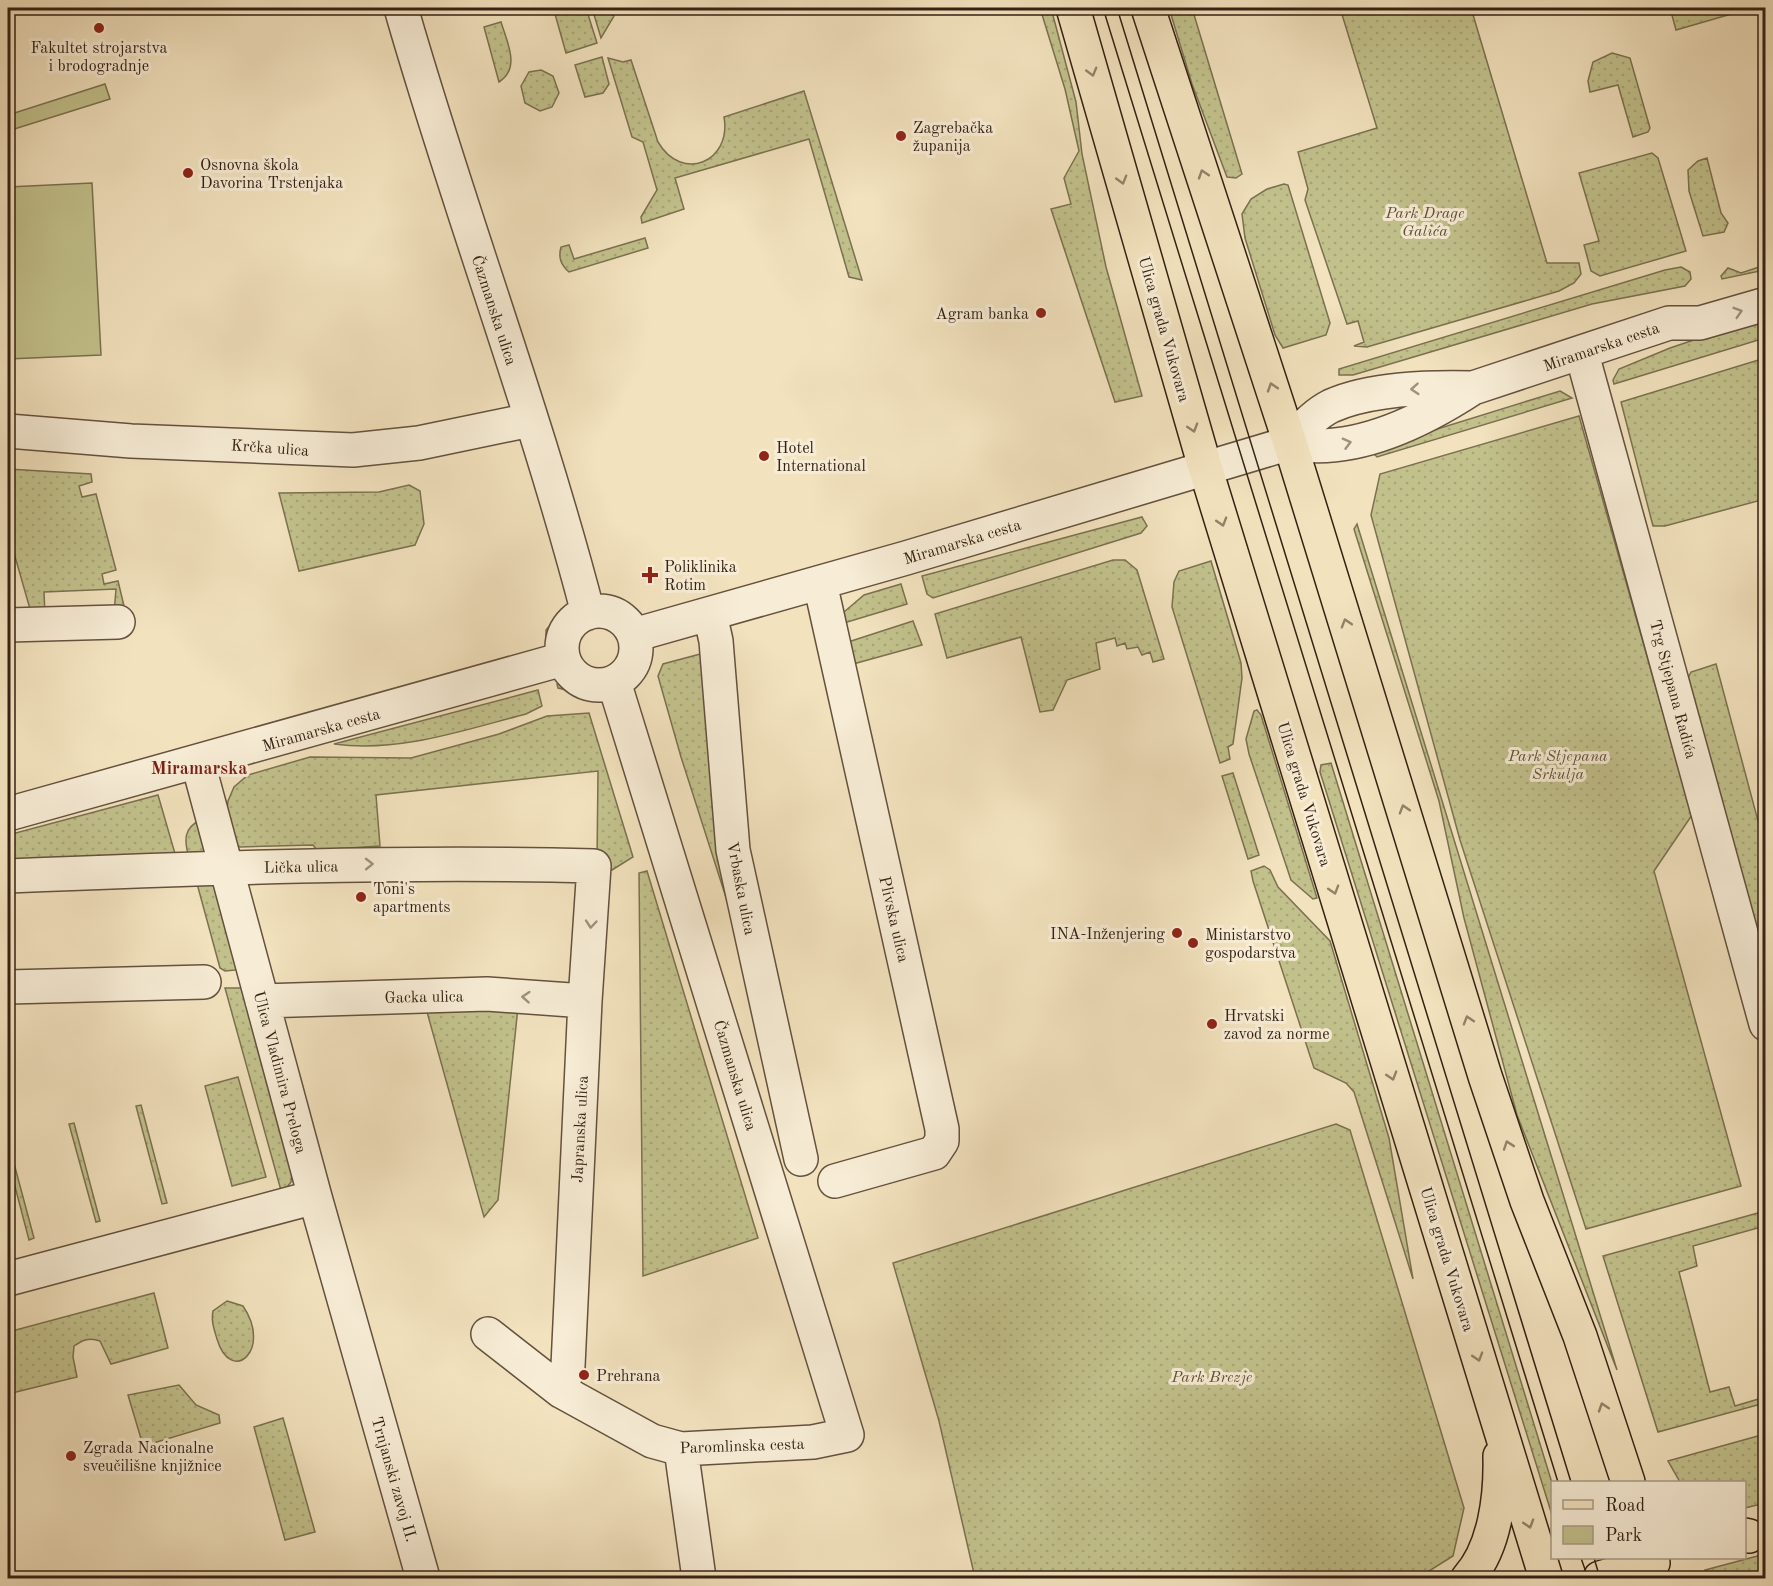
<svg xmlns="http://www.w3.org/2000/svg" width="1773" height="1586" font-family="'Old Standard TT',serif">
  <defs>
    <pattern id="green-dots" width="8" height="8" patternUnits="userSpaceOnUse" patternTransform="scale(1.5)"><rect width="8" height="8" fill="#c2c18c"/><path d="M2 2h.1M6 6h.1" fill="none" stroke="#a7a678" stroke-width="1.8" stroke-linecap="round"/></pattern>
  </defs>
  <rect width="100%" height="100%" fill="#f2e2be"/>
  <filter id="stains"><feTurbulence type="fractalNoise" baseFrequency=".00333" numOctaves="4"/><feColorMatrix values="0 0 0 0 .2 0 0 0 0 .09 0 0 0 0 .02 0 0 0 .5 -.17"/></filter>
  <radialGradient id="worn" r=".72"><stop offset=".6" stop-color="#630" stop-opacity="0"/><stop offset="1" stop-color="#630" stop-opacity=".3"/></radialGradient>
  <path fill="url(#green-dots)" stroke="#7b7150" stroke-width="1.5" d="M558 8H586L597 43 566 53 555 14Z
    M592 8H600L614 16 601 38Z
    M1040 8H1051L1076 102 1082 154 1106 267 1142 396 1115 402 1051 209 1071 204 1064 178 1079 151 1065 89Z
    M1169 8H1192L1242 174 1236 178 1227 177 1192 84Z
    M1340 8H1471L1547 263H1579L1581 274 1574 283 1559 291 1367 347 1354 346 1364 342 1358 321 1347 324 1305 200 1308 189 1298 152 1377 128Z
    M1670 8H1752L1676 30Z
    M501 22C507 42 521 68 499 82L484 27Z
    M1612 53 1630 58 1650 128 1648 132 1633 137 1618 85 1590 92 1588 81 1593 62Z
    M602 57 609 84 603 93 585 97 575 65Z
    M608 58 623 62 631 60 658 142C682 183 732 162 724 117L804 91 862 280 849 277 809 139 675 178 684 209 642 223 641 217 657 190 643 142 632 137Z
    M541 70 553 76 559 93 552 107 540 111 525 103 521 86 529 72Z
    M1652 153 1658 158 1686 251 1600 276 1591 271 1584 245 1599 241 1579 173Z
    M1707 158 1721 213 1728 223 1724 232 1703 236 1689 191 1688 170 1698 161Z
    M1284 184 1288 185 1330 323 1326 335 1283 348 1275 335 1245 238 1242 214 1251 199 1267 189Z
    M645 238 648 248 569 272C561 265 558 258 561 247L569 245 574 259Z
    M1765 265V270L1722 279 1721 276 1728 268 1741 273Z
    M1681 267 1690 272 1691 279 1685 286 1592 304 1353 375H1339V369L1665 270Z
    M1765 316V338L1614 384 1613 380 1619 369 1670 348Z
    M1765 358V499L1665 526H1653L1621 402Z
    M1560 391 1572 398 1377 457 1373 453 1389 444Z
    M1579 416 1692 815 1654 871 1741 1186 1586 1229 1460 840 1371 515 1380 474Z
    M8 469 91 474 92 482 79 486 82 497 96 494 116 570 102 574 104 584 118 581 130 631 114 613 116 589 44 592 45 616H32L8 532Z
    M409 485 420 491 424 524 415 545 299 571 279 493 379 492Z
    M1142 517 1147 526 1141 533 933 598 927 594 922 576Z
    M1357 524 1617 1370 1517 1115 1464 918 1439 801 1354 529Z
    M1113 560H1125L1137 570 1164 659 1153 662 1150 652 1142 655 1138 647 1127 649 1125 643 1117 646 1115 638 1096 643 1100 669 1067 680 1053 710 1040 712 1021 637 947 658 935 614Z
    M1211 561 1241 663 1242 678 1233 744 1228 747 1230 759 1220 763 1172 607 1174 582 1179 571Z
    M901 584 907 604 844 623V612L864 595Z
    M569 603 571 610C565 622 557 631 546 638V630Z
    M913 621 922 645 853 664 845 643Z
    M704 653 746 960 681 757 658 676 663 664Z
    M1716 664 1765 847V941L1757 936 1688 678 1691 672Z
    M575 681 588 686 601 698 558 688 557 684Z
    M538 690 542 706 526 714C464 730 399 753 334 744Z
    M1257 710 1261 715 1317 898 1313 899 1291 880 1249 754 1246 739 1254 711Z
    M589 713 633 857 612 870 597 861 598 771 376 795 380 846 317 850 313 845 240 847 236 844 227 810 228 801 234 787 248 775 310 757 411 758 499 734 547 716Z
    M1331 763 1552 1483V1515L1320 772 1321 765Z
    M1233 773 1259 855 1248 859 1222 776Z
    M158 795 176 857 8 866V835Z
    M202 819 208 853 189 858C184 840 183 828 202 819Z
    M1264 866 1270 870 1278 887 1330 941 1389 1138 1413 1279 1354 1092 1346 1083 1314 1068 1253 881 1251 871Z
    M647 871 758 1238 643 1276 639 873Z
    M214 879 240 965 235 970 225 971 220 968 196 880Z
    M225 988H249L294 1156 291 1182 282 1194Z
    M518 1007 498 1200 484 1217 427 1012Z
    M238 1077 266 1177 232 1186 205 1086Z
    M141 1105 167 1203 162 1204 136 1106Z
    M74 1123 100 1221 96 1222 69 1124Z
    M1336 1124 1350 1130 1464 1508 1453 1556 1418 1578H975L939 1421 893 1263Z
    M8 1141 34 1238 29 1240 8 1160Z
    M1765 1211V1226L1693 1246 1697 1266 1679 1272 1710 1392 1729 1387 1735 1406 1765 1397V1403L1658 1432 1603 1256Z
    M154 1293 168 1348 111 1364 100 1341C89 1337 83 1340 74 1346L73 1357 77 1377 8 1394V1332Z
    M227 1301 243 1306C273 1350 231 1386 217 1339 214 1329 211 1321 213 1311Z
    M179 1385 196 1405 219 1415 220 1423 147 1445 142 1442 128 1395Z
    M283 1418 315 1532 285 1540 254 1427Z
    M1765 1434V1503L1745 1508 1744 1482H1680L1668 1461Z
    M1765 1554V1578H1708L1705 1570Z"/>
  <path fill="#c2c18c" stroke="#7b7150" stroke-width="1.5" d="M105 84 110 99 8 131V115Z
    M92 183 101 355 8 359V187Z"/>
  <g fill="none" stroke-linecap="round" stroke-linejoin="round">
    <g stroke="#64513e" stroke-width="36">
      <path id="minor" d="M401 8C459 211 535 409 588 613
        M1582 354 1766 1024
        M8 431 131 441 353 450 419 443 530 420
        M1290 443C1301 429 1315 414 1331 406 1371 388 1430 387 1473 388
        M820 583 942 1129V1141L934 1153 835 1181
        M562 648a37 37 0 1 1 74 0a37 37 0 1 1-74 0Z
        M710 614 716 641 733 850 801 1159
        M8 625 118 622
        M634 635 906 558 1290 443C1353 456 1421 422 1473 388L1669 323H1700L1766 304
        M198 763 315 1197 423 1578
        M8 814 563 659
        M8 876C203 868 399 861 594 866L585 1001 568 1366 561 1391
        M8 987 204 982
        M262 1001 487 994 585 1001
        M8 1279 315 1197
        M488 1334 561 1391 652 1441 681 1449 813 1442 847 1435 614 682
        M681 1449 699 1578"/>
    </g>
    <g stroke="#342113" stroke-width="36">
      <path id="major" d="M1073 8 1205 467 1546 1578
        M1148 8 1290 443 1485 1076 1527 1201 1580 1336 1628 1482
        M1744 1535 1749 1536
        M1468 1578C1495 1548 1501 1496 1500 1456
        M1600 1578 1653 1563"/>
    </g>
    <use href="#minor" stroke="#f7ecd5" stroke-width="33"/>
    <use href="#major" stroke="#f2e2be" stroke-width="33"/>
    <path stroke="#342113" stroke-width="1.5" d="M1103 8 1558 1482
      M1117 8 1571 1482
      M1581 1558 1588 1578
      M1594 1558 1600 1578"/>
  </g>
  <defs><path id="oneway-chevron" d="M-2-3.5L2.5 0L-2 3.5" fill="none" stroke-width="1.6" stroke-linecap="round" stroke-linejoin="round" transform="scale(1.5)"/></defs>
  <g stroke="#938268">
    <use href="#oneway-chevron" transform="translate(1092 72) rotate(74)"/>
    <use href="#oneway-chevron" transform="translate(1203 174) rotate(-108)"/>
    <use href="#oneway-chevron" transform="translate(1122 180) rotate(74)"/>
    <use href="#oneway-chevron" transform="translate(1272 387) rotate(-108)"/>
    <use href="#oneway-chevron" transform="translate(1193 428) rotate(73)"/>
    <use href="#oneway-chevron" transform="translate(1222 522) rotate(73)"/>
    <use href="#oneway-chevron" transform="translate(1346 623) rotate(-107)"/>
    <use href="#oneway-chevron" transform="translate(1404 809) rotate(-107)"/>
    <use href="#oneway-chevron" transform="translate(1334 890) rotate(73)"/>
    <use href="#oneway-chevron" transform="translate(1468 1020) rotate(-107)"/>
    <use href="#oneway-chevron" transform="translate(1392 1076) rotate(73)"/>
    <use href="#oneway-chevron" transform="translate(1508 1145) rotate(-109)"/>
    <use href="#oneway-chevron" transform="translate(1478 1357) rotate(73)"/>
    <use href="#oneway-chevron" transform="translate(1603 1407) rotate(-108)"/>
    <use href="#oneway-chevron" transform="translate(1529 1524) rotate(73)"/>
  </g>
  <g stroke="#9f917e">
    <use href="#oneway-chevron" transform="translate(1738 312) rotate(-17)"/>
    <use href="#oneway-chevron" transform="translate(1415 389) rotate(176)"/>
    <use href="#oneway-chevron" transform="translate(1347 443) rotate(-15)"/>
    <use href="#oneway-chevron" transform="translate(369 864) rotate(-1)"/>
    <use href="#oneway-chevron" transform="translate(591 924) rotate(95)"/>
    <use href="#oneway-chevron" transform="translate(526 997) rotate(-176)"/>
  </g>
  <g fill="#8f2418" stroke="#f7ecd5" stroke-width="2">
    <circle cx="99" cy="28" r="6"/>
    <circle cx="901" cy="136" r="6"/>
    <circle cx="188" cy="173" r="6"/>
    <circle cx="1041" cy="313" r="6"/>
    <circle cx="764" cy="456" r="6"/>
    <path d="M647 566h6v6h6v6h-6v6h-6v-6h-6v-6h6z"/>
    <circle cx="361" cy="897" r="6"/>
    <circle cx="1177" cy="933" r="6"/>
    <circle cx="1193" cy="943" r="6"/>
    <circle cx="1212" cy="1024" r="6"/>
    <circle cx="584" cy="1375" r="6"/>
    <circle cx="71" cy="1456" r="6"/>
  </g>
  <g text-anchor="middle" stroke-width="6" stroke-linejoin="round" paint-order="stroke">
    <g font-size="16" fill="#342113" stroke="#f7ecd5" text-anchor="start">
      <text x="99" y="53" text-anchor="middle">Fakultet strojarstva<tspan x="99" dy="18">i brodogradnje</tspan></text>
      <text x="913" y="133">Zagrebačka<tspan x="913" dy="18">županija</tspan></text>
      <text x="200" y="170">Osnovna škola<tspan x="200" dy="18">Davorina Trstenjaka</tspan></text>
      <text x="1029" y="319" text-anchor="end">Agram banka</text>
      <text x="776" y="453">Hotel<tspan x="776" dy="18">International</tspan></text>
      <text x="664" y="572">Poliklinika<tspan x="664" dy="18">Rotim</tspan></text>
      <text x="373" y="894">Toni's<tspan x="373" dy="18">apartments</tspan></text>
      <text x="1165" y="939" text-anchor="end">INA-Inženjering</text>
      <text x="1205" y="940">Ministarstvo<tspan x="1205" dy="18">gospodarstva</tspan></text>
      <text x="1224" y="1021">Hrvatski<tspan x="1224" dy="18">zavod za norme</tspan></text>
      <text x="596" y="1381">Prehrana</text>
      <text x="83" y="1453">Zgrada Nacionalne<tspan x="83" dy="18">sveučilišne knjižnice</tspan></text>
    </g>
    <g font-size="16" font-style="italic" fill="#5f5137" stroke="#f7ecd5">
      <text x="1425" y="218">Park Drage<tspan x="1425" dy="18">Galića</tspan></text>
      <text x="1558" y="761">Park Stjepana<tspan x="1558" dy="18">Srkulja</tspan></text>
      <text x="1212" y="1382">Park Brezje</text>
    </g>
    <g font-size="16" fill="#342113" stroke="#f7ecd5">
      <text transform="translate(495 310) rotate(72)" y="6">Čazmanska ulica</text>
      <text transform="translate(1165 329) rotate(74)" y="6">Ulica grada Vukovara</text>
      <text transform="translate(1601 346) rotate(-19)" y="6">Miramarska cesta</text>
      <text transform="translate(270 447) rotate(4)" y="6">Krčka ulica</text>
      <text transform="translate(962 541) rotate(-17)" y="6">Miramarska cesta</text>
      <text transform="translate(1674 689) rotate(75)" y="6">Trg Stjepana Radića</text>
      <text transform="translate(321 729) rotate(-16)" y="6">Miramarska cesta</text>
      <text transform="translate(1305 794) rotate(73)" y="6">Ulica grada Vukovara</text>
      <text transform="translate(301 866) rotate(-1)" y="6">Lička ulica</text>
      <text transform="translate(742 888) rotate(79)" y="6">Vrbaska ulica</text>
      <text transform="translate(895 919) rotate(77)" y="6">Plivska ulica</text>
      <text transform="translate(424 996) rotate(-1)" y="6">Gacka ulica</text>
      <text transform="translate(281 1072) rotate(75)" y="6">Ulica Vladimira Preloga</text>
      <text transform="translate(736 1075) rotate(73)" y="6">Čazmanska ulica</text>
      <text transform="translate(579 1129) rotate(-87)" y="6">Japranska ulica</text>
      <text transform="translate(1448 1259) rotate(73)" y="6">Ulica grada Vukovara</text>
      <text transform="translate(742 1445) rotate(-2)" y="6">Paromlinska cesta</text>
      <text transform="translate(395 1479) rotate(74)" y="6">Trnjanski zavoj II.</text>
    </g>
    <g font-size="18" font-weight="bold" fill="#7a1f14" stroke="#f7ecd5">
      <text x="199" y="774">Miramarska</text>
    </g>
  </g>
  <rect width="1773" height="1586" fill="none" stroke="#f2e2be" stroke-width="30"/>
  <rect x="9" y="9" width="1755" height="1568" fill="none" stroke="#342113" stroke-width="3"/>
  <rect x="15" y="15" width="1743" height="1556" fill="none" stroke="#342113" stroke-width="1.5"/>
  <rect x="1551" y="1481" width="195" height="78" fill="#f7ecd5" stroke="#a99b87" stroke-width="1.5"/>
  <rect x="1563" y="1500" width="30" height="9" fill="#f2e2be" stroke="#a99b87" stroke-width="1.5"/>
  <text x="1605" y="1511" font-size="18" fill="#342113">Road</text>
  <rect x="1563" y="1526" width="30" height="18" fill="#c2c18c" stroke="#a99b87" stroke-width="1.5"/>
  <text x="1605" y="1541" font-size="18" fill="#342113">Park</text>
  <rect width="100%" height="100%" filter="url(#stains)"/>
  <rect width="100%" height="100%" fill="url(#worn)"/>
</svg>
